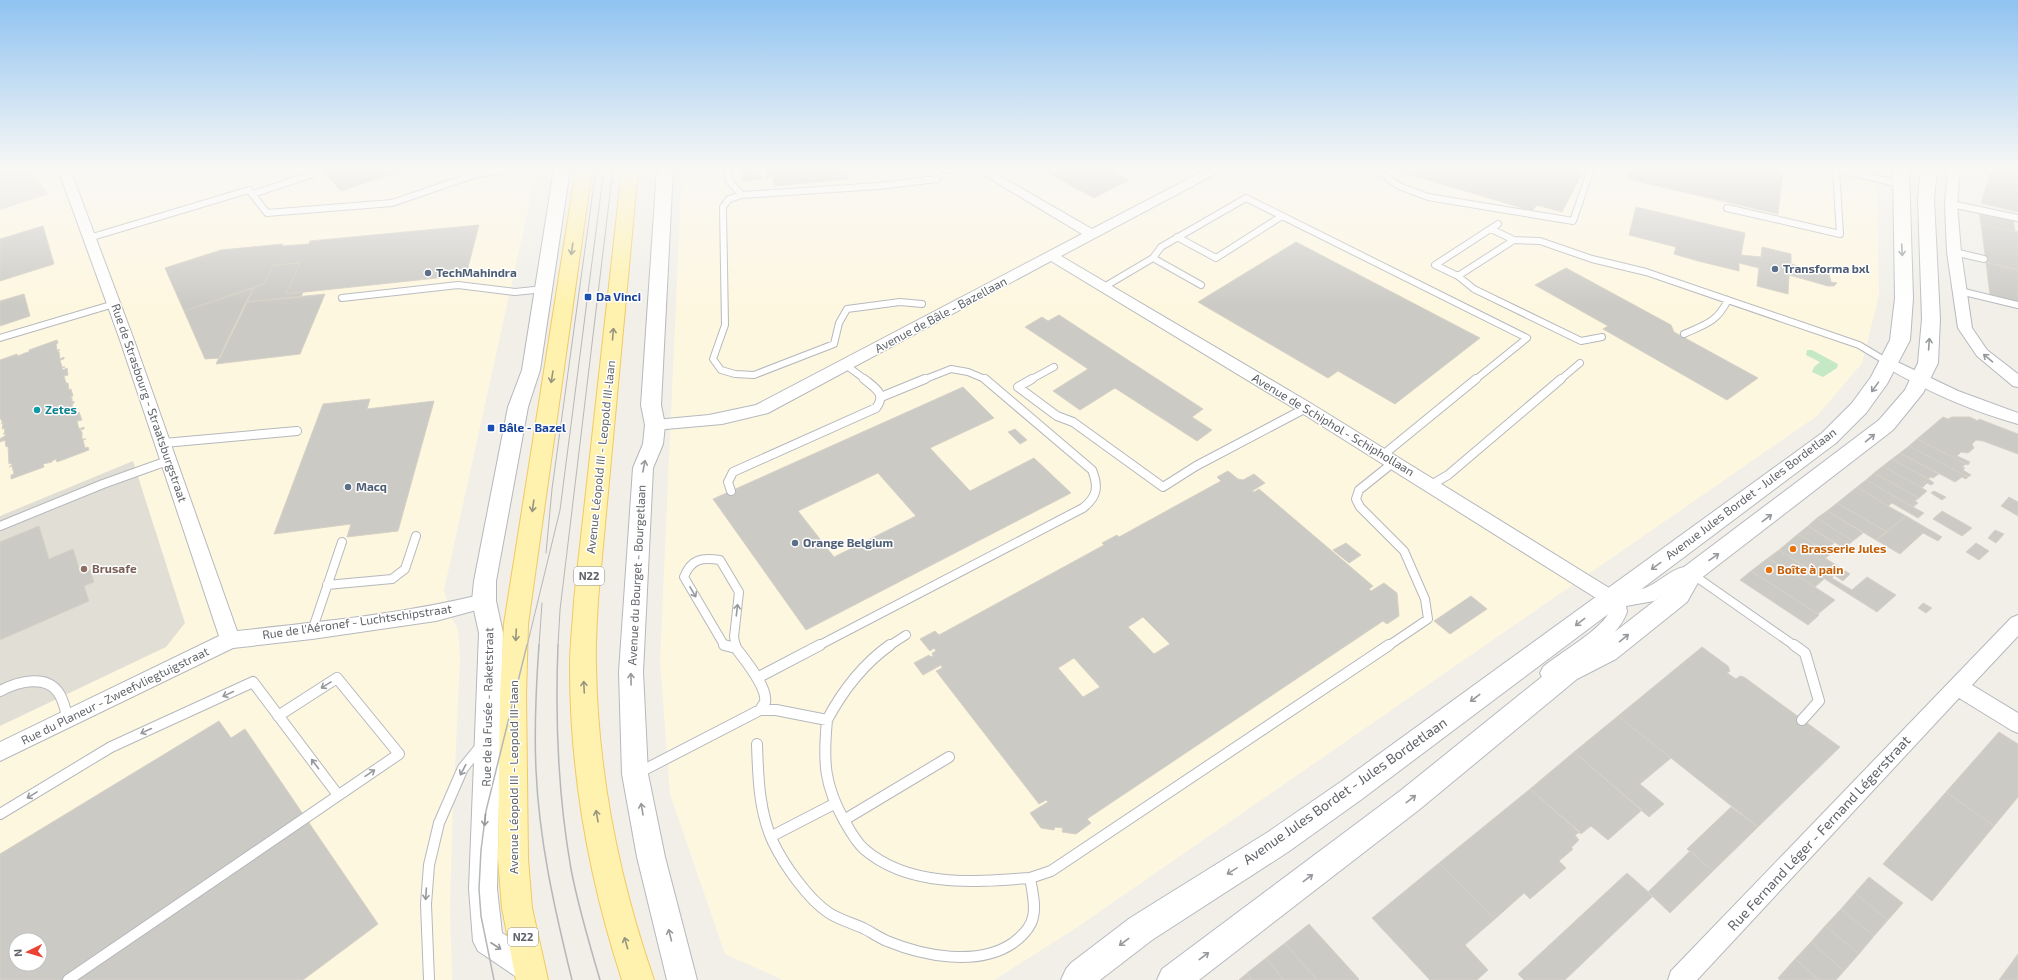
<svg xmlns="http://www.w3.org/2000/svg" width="2018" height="980" font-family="'Exo 2',sans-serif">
  <rect width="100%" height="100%" fill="#f1efe8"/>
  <path fill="#fef7e0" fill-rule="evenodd" d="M32 169H537L444 590 452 619 458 629 460 660 452 831 450 910 452 980H0V210L47 194ZM16 940H40V964H16Z
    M682 169H1853L1877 174 1879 295 1862 363 1817 416 1073 930 994 980H783L725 954 670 794 660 661Z"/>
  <path fill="#e0deda" d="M0 169H29L48 194 0 210Z"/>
  <path fill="#e1ded6" d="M133 461 185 623 166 647 0 726V516Z"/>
  <path fill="#c5e8c5" d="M1807 350H1812L1838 364 1837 368 1823 377 1812 372 1814 367 1820 362 1806 355Z"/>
  <path fill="#cccac5" stroke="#d6d1c6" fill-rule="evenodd" d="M321 169H408L341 191Z
    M742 169H770V170L759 169 760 177 762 179 742 181Z
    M773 169H778V171L802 169H847L848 179 774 186 773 177 766 178V172L773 171Z
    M1041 169H1106L1129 180 1094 198Z
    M1404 169H1568L1583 172 1562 212 1537 205 1532 211 1509 204 1401 172Z
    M1630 169H1783L1778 214 1627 179Z
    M1996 169H2018V212L1981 203 1990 174Z
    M1636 207 1745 233 1741 255 1761 257 1762 247 1791 254V265L1793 264 1802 269 1810 267 1820 269 1829 274 1831 282 1837 283 1834 286H1828L1789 275 1788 294 1757 286 1759 268 1739 263V271L1698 261 1674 254 1676 247 1629 235Z
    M1979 211 2013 218 2015 232 1981 224Z
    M1981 224 2018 232V270L1986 262Z
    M479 225 466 275 286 294 300 263 273 265 264 284 184 311 165 268 221 250 283 244 282 246 309 244 310 241Z
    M43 226 54 264 0 281V239Z
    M1296 242 1480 338 1395 404 1338 371 1328 378 1198 302Z
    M1986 262 2018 270V302L1990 295Z
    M300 263 286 294 303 292 301 297 246 302 254 288 264 284 273 265Z
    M1566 268 1671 325 1674 332 1758 378 1727 400 1603 329 1608 326 1535 285Z
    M254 288 220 358 205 359 184 311Z
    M24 294 30 316 0 326V301Z
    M325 294 300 354 216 364 246 302Z
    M1059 315 1203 409 1192 417 1212 430 1197 441 1115 388 1080 410 1053 391 1088 369 1025 327 1042 317 1048 321Z
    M57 340 58 343 56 344 57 350H60L57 351 59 352 60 359 64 357V359L60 360 62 367H65L62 368 63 370 67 368 68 375 64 376 66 383H68L69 390 71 389 73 396 70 397 72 398V402L74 401V403L72 404 74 411H77L75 414 79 412 82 420 77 421 79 429 84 427V429L80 430 82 432V439H86L83 440 85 448 88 447 89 450 57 462 56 459 52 461V462L43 464 44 467 11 479V475L14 474 12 466 9 467 12 465 11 463 9 464 8 446 6 447 5 440 0 442V439L6 435 5 434H3L5 432 4 428 2 429 3 424 1 423H3L0 418V360L17 354 18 356 25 353 29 352V350Z
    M963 387 994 418 930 448 970 491 1034 458 1071 493 806 630 713 499ZM878 473 916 516 834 557 798 511Z
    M370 399 367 409 434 401 398 531 347 537 351 524 274 534 323 404Z
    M1943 417 1948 419 1952 417H1970L1978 421 1979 419 2018 434V454L1983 441 1976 440 1972 444 1974 448 1968 453 1961 452 1957 456 1970 462 1968 465 1917 439Z
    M1015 429 1027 440 1020 444 1008 432Z
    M1917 439 1966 464 1962 467 1965 468 1963 470 1971 475 1968 477 1909 446Z
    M1909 446 1968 477 1966 479 1962 477 1955 482 1900 453Z
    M1900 453 1939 474 1933 478 1931 477 1928 479 1892 459Z
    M1892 459 1930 480 1934 483 1931 485 1927 483 1922 488 1883 466Z
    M1883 466 1922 488 1927 491 1919 498 1874 473Z
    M1228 471 1238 479 1243 480 1254 474 1265 483 1252 491 1254 492 1259 489 1373 586 1369 589 1371 591 1384 583 1397 593 1399 616 1387 624 1383 621 1087 819 1091 823 1076 834 1062 832 1063 828 1055 827 1054 830 1041 828 1030 813 1048 802 1046 800 1039 804 936 671 942 668 941 665 923 675 914 663 929 655 931 657 933 656 932 653 936 651 934 648 930 651 920 639 935 631 939 635 1104 545 1102 543 1117 535 1119 537 1221 481 1217 477ZM1143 617 1170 644 1154 654 1128 627ZM1074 658 1100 687 1083 697 1058 668Z
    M1874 473 1919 498 1915 501 1918 503 1913 507 1866 480Z
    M1866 480 1913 507 1924 513 1918 518 1892 503 1888 506 1857 487Z
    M1857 487 1888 506 1906 516 1887 532 1837 503Z
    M1934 491 1946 497 1942 500 1931 493Z
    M2009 497 2018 502V516L2001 506Z
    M1837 503 1887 532 1876 540 1827 511Z
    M1827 511 1863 533 1853 541 1817 518Z
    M1942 511 1972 528 1962 536 1933 519Z
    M1906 516 1942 537 1938 541 1923 533 1900 554 1876 540Z
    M1817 518 1853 541 1844 548 1808 526Z
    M39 526 49 559 73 549 81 574 90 570 94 582 84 586 89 601 0 640V542Z
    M1808 526 1834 543 1825 550 1798 534Z
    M1995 530 2004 534 1996 543 1988 538Z
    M1798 534 1831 554 1825 558 1850 574 1843 581 1834 575 1832 578 1852 590 1867 577 1896 595 1877 612 1779 550Z
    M1346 543 1361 555 1349 563 1333 550Z
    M1976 543 1989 551 1979 560 1966 552Z
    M1779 550 1824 579 1815 587 1768 558Z
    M1768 558 1807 582 1835 600 1818 614 1751 571Z
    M1751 571 1818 614 1819 615 1808 625 1740 580Z
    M1471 596 1487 609 1450 634 1434 621Z
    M1923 603 1932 608 1926 613 1918 608Z
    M1702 647 1728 666 1730 671 1727 673 1736 679 1740 676 1744 677 1840 747 1758 827 1618 716Z
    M1618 716 1671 758 1640 784 1664 804 1649 817 1574 752Z
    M219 721 231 738 245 729 378 924 303 980H0V854ZM16 940H40V964H16Z
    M1999 732 2018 744V797L1994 826 1946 792Z
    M1574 752 1642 810 1608 840 1591 826 1581 834 1530 789Z
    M1530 789 1580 832 1575 835 1579 840 1571 848 1573 849 1559 861 1566 868 1530 899 1524 893 1495 919 1439 863Z
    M1946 792 1994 826 1932 901 1883 864Z
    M1731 807 1758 827 1713 871 1687 849Z
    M1690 851 1713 871 1670 913 1648 892Z
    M1439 863 1495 919 1465 945 1488 970 1477 980H1430L1372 918Z
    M1627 873 1653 896 1565 980H1524L1518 974Z
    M1869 877 1903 903 1888 920 1855 893Z
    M1855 893 1888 920 1874 936 1841 909Z
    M1841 909 1874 936 1859 954 1825 926Z
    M1309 924 1359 979 1358 980H1317L1285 943Z
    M1825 926 1859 954 1844 971 1811 942Z
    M1811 942 1844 971 1836 980H1819L1795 959Z
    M1285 943 1317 980H1284L1266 958Z
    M2018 954V980H1999Z
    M1266 958 1284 980H1252L1247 973Z
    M1795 959 1819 980H1780L1778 978Z
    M1247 973 1252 980H1239Z"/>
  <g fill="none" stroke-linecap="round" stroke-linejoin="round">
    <g stroke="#b5b8bc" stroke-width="8">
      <path id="service-far2" d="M728 169 729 181 742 195
        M1375 169 1399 186 1428 197 1573 221 1591 169
        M1836 169 1900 184
        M253 194 310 175
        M1951 204 2018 218
        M1727 208 1840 234 1836 169
        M1498 224 1435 265 1458 276 1474 289 1581 341 1602 337
        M1491 229 1514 240
        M1177 237 1216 258 1282 216
        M89 238 249 190 267 213 392 203 477 174 515 169
        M1954 252 1984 259
        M1153 258 1161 247 1246 198 1527 338 1475 380
        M1458 276 1514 240 1540 241 1592 259 1646 272 1859 345 1889 363
        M1104 287 1153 258 1201 285
        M1960 291 2018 305
        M342 298 458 285 515 292 544 289
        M922 304 900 302 847 309 839 323 834 344 754 375 735 374 721 370 713 359 725 325 723 207 729 199 742 195 878 186 937 179
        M1684 334C1706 324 1716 323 1728 300
        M0 338 114 304
        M847 366 866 380
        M923 380 951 369 968 372 987 380
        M1030 380 1054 367
        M1560 380 1580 363"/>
    </g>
    <g stroke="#b5b8bc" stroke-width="10">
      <path id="service-far1" d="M1032 379 1018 387 1057 416 1073 422 1163 487 1196 466 1306 408
        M881 397 925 379
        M164 443 297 431
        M1383 455 1476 379
        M1431 485 1448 475 1561 379
        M731 491 728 482 733 472 876 408C887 394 875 388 864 379
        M0 526 103 484 170 460
        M1692 574 1795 646
        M327 585 392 579 405 569 416 536
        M312 631 342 542
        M728 646 724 645 684 577C691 559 702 557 720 560L739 592 734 637 736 646
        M818 646 1083 508C1097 497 1099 487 1092 470L985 379
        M889 646 906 635
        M1388 646 1428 619 1425 599 1404 551 1360 507 1356 499 1359 490 1394 462"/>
    </g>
    <g stroke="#b5b8bc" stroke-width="12">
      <path id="service" d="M724 645 736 648
        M735 645 736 648
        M1794 645 1805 653 1819 701 1802 720
        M736 648C744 659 768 687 765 702 764 704 761 708 760 710
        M757 678 820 645
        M0 691C17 682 45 674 58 692 64 700 65 710 68 719
        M757 744C758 777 759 812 773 842 784 865 808 899 829 913 840 920 852 923 863 928 871 932 878 937 887 941 923 956 978 967 1013 943 1021 937 1031 927 1033 917 1036 905 1032 890 1030 878 975 882 909 888 864 849 856 842 850 831 845 822 824 785 823 762 827 720
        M638 773 760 710H776L827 720C843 690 862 665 890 645
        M0 814 111 747 253 682 338 795
        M844 820 949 757
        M772 836 834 804
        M1030 878 1051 871 1389 645
        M68 980 399 754 337 678 278 716
        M429 980 426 904 429 865 439 823 463 768 481 746"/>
    </g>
    <g stroke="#b5b8bc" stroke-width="2">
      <path id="minor" d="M58 169H70L134 340 237 631C320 622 403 614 484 594L491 596 493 601 491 606 436 621 312 639 233 648 0 761V742L219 636 120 340Z
        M939 169H970C965 175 944 175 939 169Z
        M974 169H988L1092 229 1207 169H1221L1219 172 1061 256 1312 404 1614 591C1625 591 1636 592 1645 588 1664 581 1676 561 1698 568L1701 573 1698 578 1684 581 1654 601 1626 606 1627 612C1616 642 1580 659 1557 679L1550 681 1543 679 1540 673 1543 667C1558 654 1599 631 1608 614 1610 610 1607 606 1604 603L1300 412 1051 261 768 413 722 424 655 430 649 429 647 425 649 421 655 420 709 415 756 405 1082 234Z
        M1948 169H1960L1957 204 1961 252 1972 328 1987 350 2018 374V387L2013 386 1977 356 1958 328 1947 252 1945 204Z
        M1889 358 1958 391 2018 413V424C1971 411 1926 391 1884 366L1881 363 1884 360Z
        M2018 615V636L1972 685 2018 713V733L2011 730 1959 698 1697 980H1668L1671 971 2011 618Z"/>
    </g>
    <g stroke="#b5b8bc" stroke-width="2">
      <path id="tertiary" d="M554 169H570L540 370 528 407 496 581V601L503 633 497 889 502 933 540 956 544 967 540 978 534 980H524L518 978 478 951 473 941 469 889 479 633 472 601 474 581 508 407 522 370Z
        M657 169H673L661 405 665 425 663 444 653 468 643 672 648 774 665 857 697 980H667L637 857 622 774 619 672 633 468 643 444 645 425 641 405Z"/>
    </g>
    <g stroke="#b6babf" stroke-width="2">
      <path id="secondary" d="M1893 169H1909L1913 298 1910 340 1887 384 1866 413 1836 443 1362 799 1288 852 1152 940 1100 980H1061L1066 969 1071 963 1130 918 1268 832 1342 781 1822 433 1852 403 1871 377 1890 340 1895 298Z
        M1921 169H1937L1934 199 1940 319 1938 363 1923 393 1893 430 1700 579 1687 602 1616 659 1577 679 1420 809 1199 980H1157L1162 969 1400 791 1559 663 1598 645 1671 588 1684 567 1879 420 1905 390 1918 363 1922 319 1918 199Z"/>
    </g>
    <g stroke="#f2c960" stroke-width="2">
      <path id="primary" d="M576 169H592L528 624 526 695 528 859 532 908 548 980H516L502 908 498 859 500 695 504 624Z
        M622 169H638L598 600C597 622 595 645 596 667 598 774 619 879 654 980H622C589 879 570 774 570 667 570 644 573 622 574 600Z"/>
    </g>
    <use href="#service-far2" stroke="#fff" stroke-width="6"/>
    <use href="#service-far1" stroke="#fff" stroke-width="8"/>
    <use href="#service" stroke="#fff" stroke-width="10"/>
    <use href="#minor" fill="#fff" fill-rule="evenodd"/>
    <use href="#tertiary" fill="#fff" fill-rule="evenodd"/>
    <use href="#secondary" fill="#fff" fill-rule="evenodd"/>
    <use href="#primary" fill="#fff2af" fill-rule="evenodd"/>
    <path stroke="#b6b7b8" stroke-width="1" d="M546 553 552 489 596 169
      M527 646 560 510 604 169
      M539 646 542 603
      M558 646 560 610 613 169"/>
    <path stroke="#b6b7b8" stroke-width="1.5" d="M539 645C536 687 534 728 536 770 539 841 555 911 572 980
      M558 645C555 720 558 795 571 869 578 906 589 943 600 980
      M494 980 481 916 479 889 481 850 486 811 527 645"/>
  </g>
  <defs><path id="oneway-shaft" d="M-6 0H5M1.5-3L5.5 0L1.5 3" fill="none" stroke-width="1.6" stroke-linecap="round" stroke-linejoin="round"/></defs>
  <g stroke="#979581">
    <use href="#oneway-shaft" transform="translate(572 249) rotate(98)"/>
    <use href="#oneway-shaft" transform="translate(613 334) rotate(-85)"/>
    <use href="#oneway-shaft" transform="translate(552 377) rotate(99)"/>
    <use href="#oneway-shaft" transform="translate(533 506) rotate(98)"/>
    <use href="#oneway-shaft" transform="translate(516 635) rotate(93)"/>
    <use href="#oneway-shaft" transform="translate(584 687) rotate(-93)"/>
    <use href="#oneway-shaft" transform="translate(597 816) rotate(-100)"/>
    <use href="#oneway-shaft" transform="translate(626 943) rotate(-106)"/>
  </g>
  <g stroke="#979a9d">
    <use href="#oneway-shaft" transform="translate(1902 250) rotate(87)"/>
    <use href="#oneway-shaft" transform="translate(1929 344) rotate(-86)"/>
    <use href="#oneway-shaft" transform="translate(1988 358) rotate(-140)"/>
    <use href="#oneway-shaft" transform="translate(1875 387) rotate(126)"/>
    <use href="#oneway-shaft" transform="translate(1870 438) rotate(-39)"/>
    <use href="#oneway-shaft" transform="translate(644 466) rotate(-79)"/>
    <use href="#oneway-shaft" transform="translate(1767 518) rotate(-37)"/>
    <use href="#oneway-shaft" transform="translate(1714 557) rotate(-35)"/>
    <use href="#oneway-shaft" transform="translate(1656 566) rotate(144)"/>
    <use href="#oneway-shaft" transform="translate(693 592) rotate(60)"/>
    <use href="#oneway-shaft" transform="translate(737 610) rotate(-83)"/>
    <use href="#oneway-shaft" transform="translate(1580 622) rotate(142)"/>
    <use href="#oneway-shaft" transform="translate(1624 638) rotate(-39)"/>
    <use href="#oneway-shaft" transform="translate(631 679) rotate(-91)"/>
    <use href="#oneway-shaft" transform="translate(326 685) rotate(148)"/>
    <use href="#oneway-shaft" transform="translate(228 694) rotate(155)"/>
    <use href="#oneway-shaft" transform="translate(1475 698) rotate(143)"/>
    <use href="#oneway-shaft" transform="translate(146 731) rotate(155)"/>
    <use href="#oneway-shaft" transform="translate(315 764) rotate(-127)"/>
    <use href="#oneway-shaft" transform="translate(463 770) rotate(118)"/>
    <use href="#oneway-shaft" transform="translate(370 773) rotate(-34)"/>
    <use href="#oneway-shaft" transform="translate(32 795) rotate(149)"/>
    <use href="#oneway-shaft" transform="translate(1411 799) rotate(-38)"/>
    <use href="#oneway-shaft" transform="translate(642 809) rotate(-100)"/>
    <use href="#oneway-shaft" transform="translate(485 820) rotate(94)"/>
    <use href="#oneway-shaft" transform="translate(1232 871) rotate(148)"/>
    <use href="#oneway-shaft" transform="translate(1308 878) rotate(-37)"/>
    <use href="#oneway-shaft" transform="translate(426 894) rotate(94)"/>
    <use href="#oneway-shaft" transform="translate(670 935) rotate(-104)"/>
    <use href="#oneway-shaft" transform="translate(1124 942) rotate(143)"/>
    <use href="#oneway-shaft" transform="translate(496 946) rotate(33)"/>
    <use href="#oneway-shaft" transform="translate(1204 956) rotate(-37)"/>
  </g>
  <linearGradient id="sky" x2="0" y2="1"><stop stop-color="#8fc3f1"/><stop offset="0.55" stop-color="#f9f8f5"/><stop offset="1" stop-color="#f9f8f5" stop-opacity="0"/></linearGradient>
  <rect width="2018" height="306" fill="url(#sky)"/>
  <g fill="#5c6f8a" stroke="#fff" stroke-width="1.5">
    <circle cx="1775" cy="269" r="4"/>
    <circle cx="428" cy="273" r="4"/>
    <circle cx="348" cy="487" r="4"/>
    <circle cx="795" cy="543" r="4"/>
  </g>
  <g fill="#1a4fb4" stroke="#fff" stroke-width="1.5">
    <rect x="584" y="293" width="8" height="8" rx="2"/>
    <rect x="487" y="424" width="8" height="8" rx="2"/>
  </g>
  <circle fill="#0f9aa8" stroke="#fff" stroke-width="1.5" cx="37" cy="410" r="4"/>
  <g fill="#e8710a" stroke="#fff" stroke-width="1.5">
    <circle cx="1793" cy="549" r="4"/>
    <circle cx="1769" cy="570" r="4"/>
  </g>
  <circle fill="#8d6e63" stroke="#fff" stroke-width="1.5" cx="84" cy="569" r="4"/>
  <g text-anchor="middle" stroke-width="3" stroke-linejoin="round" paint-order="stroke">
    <g fill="#fff" stroke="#8f9295" stroke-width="1">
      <rect x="574" y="567" width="30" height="18" rx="3"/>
      <rect x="508" y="928" width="30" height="18" rx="3"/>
    </g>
    <g font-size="11" font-weight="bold" fill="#5f6368">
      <text x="589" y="580">N22</text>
      <text x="523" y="941">N22</text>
    </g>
    <g font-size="12" font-weight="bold" fill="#4e5e75" stroke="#fff" text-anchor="start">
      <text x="1783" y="273">Transforma bxl</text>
      <text x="436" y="277">TechMahindra</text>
      <text x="356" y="491">Macq</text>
      <text x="803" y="547">Orange Belgium</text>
    </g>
    <g font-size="12" font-weight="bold" fill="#164399" stroke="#fff" text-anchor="start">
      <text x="596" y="301">Da Vinci</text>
      <text x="499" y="432">Bâle - Bazel</text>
    </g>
    <g font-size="12" fill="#5f6368" stroke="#fff">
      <text transform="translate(941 315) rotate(-28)" y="4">Avenue de Bâle - Bazellaan</text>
      <text transform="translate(149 403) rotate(71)" y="4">Rue de Strasbourg - Straatsburgstraat</text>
      <text transform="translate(1333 425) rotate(31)" y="4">Avenue de Schiphol - Schiphollaan</text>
      <text transform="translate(601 457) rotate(-84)" y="4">Avenue Léopold III - Leopold III-laan</text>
      <text transform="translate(1751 494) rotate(-37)" y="4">Avenue Jules Bordet - Jules Bordetlaan</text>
      <text transform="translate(637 575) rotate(-87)" y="4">Avenue du Bourget - Bourgetlaan</text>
      <text transform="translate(357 622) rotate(-8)" y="4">Rue de l'Aéronef - Luchtschipstraat</text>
      <text transform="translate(115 696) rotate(-26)" y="4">Rue du Planeur - Zweefvliegtuigstraat</text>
      <text transform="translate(488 707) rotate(-89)" y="4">Rue de la Fusée - Raketstraat</text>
      <text transform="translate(514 777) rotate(-90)" y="4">Avenue Léopold III - Leopold III-laan</text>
    </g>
    <g font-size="12" font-weight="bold" fill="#0d838f" stroke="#fff" text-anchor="start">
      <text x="45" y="414">Zetes</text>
    </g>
    <g font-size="12" font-weight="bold" fill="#c56008" stroke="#fff" text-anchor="start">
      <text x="1801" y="553">Brasserie Jules</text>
      <text x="1777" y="574">Boîte à pain</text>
    </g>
    <g font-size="12" font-weight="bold" fill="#785e54" stroke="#fff" text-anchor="start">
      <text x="92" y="573">Brusafe</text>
    </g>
    <g font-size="14" fill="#5f6368" stroke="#fff">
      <text transform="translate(1345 791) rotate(-35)" y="5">Avenue Jules Bordet - Jules Bordetlaan</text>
      <text transform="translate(1819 833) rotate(-47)" y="5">Rue Fernand Léger - Fernand Légerstraat</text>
    </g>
  </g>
  <g transform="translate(28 952) rotate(265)"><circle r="19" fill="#ffffff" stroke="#bfc1c3"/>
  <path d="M0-3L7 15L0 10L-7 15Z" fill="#ea4335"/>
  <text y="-6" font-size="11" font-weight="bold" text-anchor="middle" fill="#5f6368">N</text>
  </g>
</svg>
